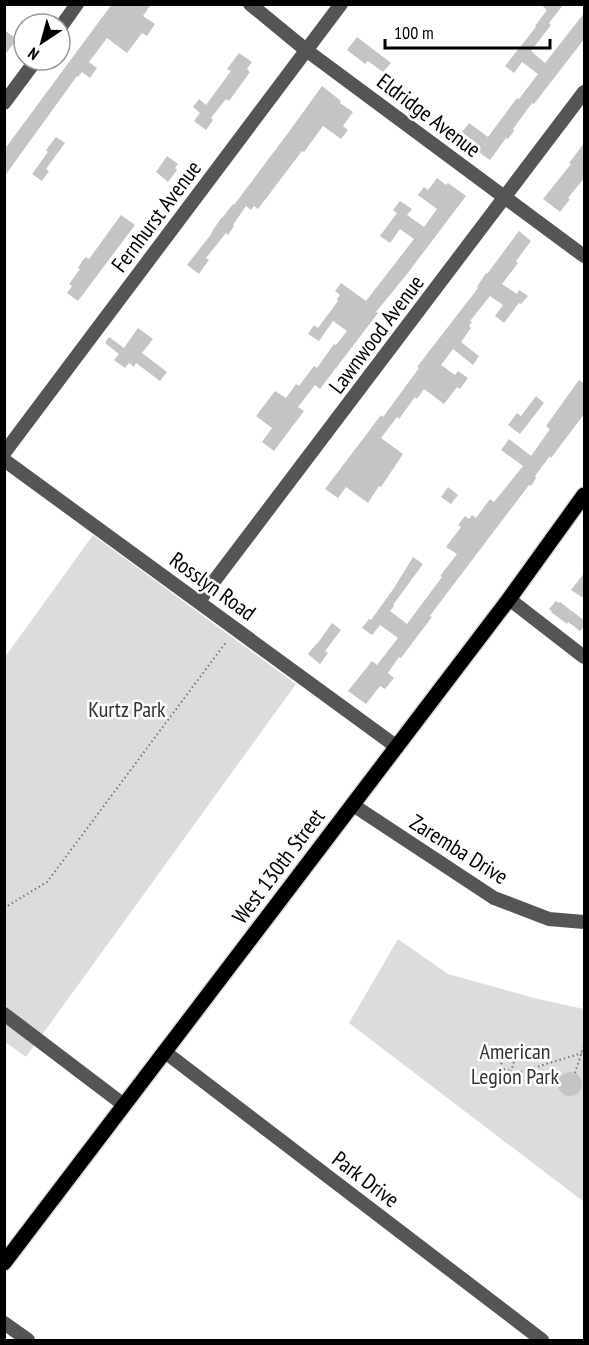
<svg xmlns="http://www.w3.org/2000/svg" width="589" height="1345" font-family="'PT Sans Narrow',sans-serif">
  <rect width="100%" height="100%" fill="#fff"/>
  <path fill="#dcdcdc" d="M93 535 296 684 26 1057 5 1042V657Z
    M398 939 448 974 534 998 584 1009V1202L349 1023Z"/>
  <path fill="#c4c4c4" d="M112 4H151L143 16 155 24 147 36 142 33 127 53 107 38 89 62 97 68 90 78 82 72 78 77 77 76 4 177V150Z
    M540 4H564L549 23 551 25 531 51 545 63 585 12V38L534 104 532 103 513 129 514 131 508 139 506 138 490 160 477 151 480 146 462 132 469 123 488 137 517 98 519 99 538 74 522 62 514 73 505 66 536 27 535 26 547 10Z
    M4 30 17 39 4 56Z
    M357 37 391 63 383 72 368 61 365 64 347 50Z
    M239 53 252 62 247 69 250 72 229 101 226 99 211 118 213 120 206 130 194 121 200 113 193 107 199 99 206 105 231 71 227 69Z
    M322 86 341 101 340 103 353 112 343 126 348 130 341 139 323 126 304 152 302 151 258 209 254 206 251 210 246 206 233 225 234 226 228 235 226 233 206 258 209 260 199 274 187 265 212 233H211L221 218H222L233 204 234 205 291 129Z
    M56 137 65 143 46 169 49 171 42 181 32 174 48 152 46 150Z
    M585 142V177L568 198 570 199 560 212 543 199 571 164 569 163Z
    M167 156 178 164 175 168 177 170 168 182 156 172Z
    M437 178 446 185 448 183 466 196 407 274 376 312 378 313 320 389 315 385 298 407 304 411 274 451 262 442 272 428 256 416 275 391 286 398 296 384 299 386 314 366 317 368 334 344 336 345 347 331 333 321 319 341 308 334 314 325 318 328 338 301 337 299 340 295 335 291 341 283 366 301 414 239 400 229 390 243 380 236 397 213 393 210 400 201 412 209 407 215 424 227 437 209 418 195 424 187 428 190Z
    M121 215 135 225 78 301 67 293 72 286 69 284 80 269 78 268 83 260 86 257 89 259Z
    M519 231 531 241 516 261 518 263 502 284 517 294 519 290 528 296 521 304 519 303 504 323 495 316 503 305 490 296 470 321 472 322 469 326 471 328 461 342 479 356 473 365 453 349 441 365 455 375 458 371 468 378 460 389 457 387 444 404 424 389 417 399 415 397 399 419 397 417 381 438 403 454 381 487 379 486 368 503 346 487 338 498 325 489 381 415 383 417 419 368 417 367 478 288 477 287 486 273 487 274Z
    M138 328 153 339 142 353 167 372 160 381 136 363 134 367 129 363 125 368 114 360 119 354 105 343 109 337 124 348Z
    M579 380 585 384V413L551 458 550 456 535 476 536 478 531 486 529 485 432 613 430 616 432 617 413 642 401 658 399 657 388 673 394 678 385 689 380 686 366 704 348 691 372 661 377 665 398 638 380 625 372 635 362 628 369 619 371 620 394 588 413 557 423 564 393 605 394 606 390 611 407 624 442 577 440 576 457 554 446 547 461 527 458 525 465 516 469 519 472 515 476 518 490 499 494 502 523 466 501 450 509 439 531 456 550 429 546 426Z
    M536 396 544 403 520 434 508 425 517 413 521 416Z
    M448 487 458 495 451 504 441 497Z
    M585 572V599L571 590Z
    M556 601 559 603 560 602 585 621V626L580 631 568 622 567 624 551 612 552 611 549 609Z
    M332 623 341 630 325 651 328 653 320 664 308 654 316 644H317Z
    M558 1084a12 12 0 1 1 24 0a12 12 0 1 1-24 0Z"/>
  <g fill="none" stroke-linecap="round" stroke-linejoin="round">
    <g stroke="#dbdbdb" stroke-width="18">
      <path id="major" d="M4 1263 509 599 584 495"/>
    </g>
    <path stroke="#777" stroke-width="2" stroke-dasharray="1.5 3" stroke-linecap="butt" d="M4 908 47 882 227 641
      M531 1070 560 1078
      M511 1072 516 1055 505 1052 500 1068 517 1073 582 1053
      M575 1073 584 1045"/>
    <path stroke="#555" stroke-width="14" d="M250 4 306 50 584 256
      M60 28 77 4
      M4 103 36 60
      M4 453 341 4
      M4 460 397 747
      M509 599 584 657
      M199 601 584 92
      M353 805 494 898 549 919 584 922
      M4 1014 124 1105
      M165 1052 542 1340
      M4 1323 28 1340"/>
    <use href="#major" stroke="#000" stroke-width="15"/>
  </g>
  <g text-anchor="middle" stroke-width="5" stroke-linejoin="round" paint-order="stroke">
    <g font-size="22" fill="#000" stroke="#fff">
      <text transform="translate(429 115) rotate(37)" y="8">Eldridge Avenue</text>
      <text transform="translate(156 216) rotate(-53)" y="8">Fernhurst Avenue</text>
      <text transform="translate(376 334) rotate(-53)" y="8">Lawnwood Avenue</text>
      <text transform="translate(213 586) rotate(36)" y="8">Rosslyn Road</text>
      <text transform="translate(459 849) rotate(32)" y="8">Zaremba Drive</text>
      <text transform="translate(278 866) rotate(-53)" y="8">West 130th Street</text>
      <text transform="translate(366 1179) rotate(37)" y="8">Park Drive</text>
    </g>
    <g font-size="22" fill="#333" stroke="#fff">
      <text x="127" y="717">Kurtz Park</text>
      <text x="515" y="1059">American<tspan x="515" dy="25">Legion Park</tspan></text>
    </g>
  </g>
  <rect width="589" height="1345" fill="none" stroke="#000000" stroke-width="12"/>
  <g transform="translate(42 42) rotate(216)"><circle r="28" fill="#ffffff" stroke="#999999" stroke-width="1.5"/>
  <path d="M0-4.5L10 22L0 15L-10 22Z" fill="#000000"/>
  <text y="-9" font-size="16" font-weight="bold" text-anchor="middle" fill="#000000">N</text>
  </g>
  <path d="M385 39v9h165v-9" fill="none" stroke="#000000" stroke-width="3"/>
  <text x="394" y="39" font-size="18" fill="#000000" stroke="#ffffff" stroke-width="4.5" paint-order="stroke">100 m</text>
</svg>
